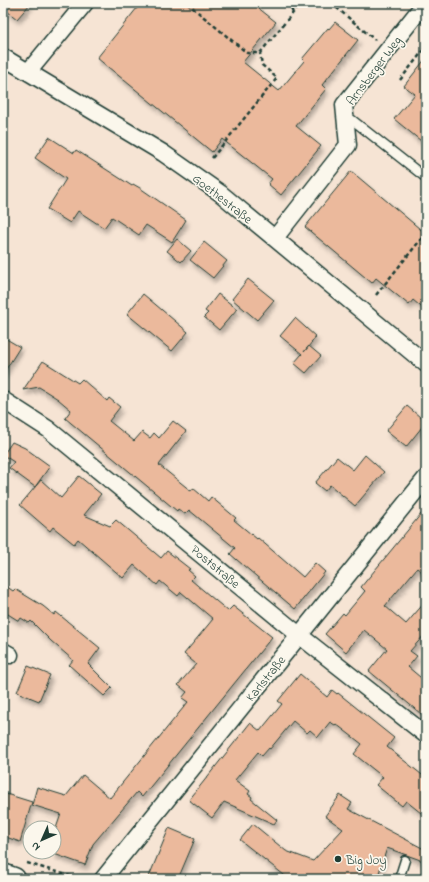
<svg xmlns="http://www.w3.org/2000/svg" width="429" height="882" font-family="'Indie Flower',sans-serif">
  <defs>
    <filter id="shadow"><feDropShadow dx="2.5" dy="4.5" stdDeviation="2" flood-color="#0004"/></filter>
  </defs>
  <rect width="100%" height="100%" fill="#f6e4d4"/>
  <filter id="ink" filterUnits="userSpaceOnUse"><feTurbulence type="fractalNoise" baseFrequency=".025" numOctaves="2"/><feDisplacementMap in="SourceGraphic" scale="8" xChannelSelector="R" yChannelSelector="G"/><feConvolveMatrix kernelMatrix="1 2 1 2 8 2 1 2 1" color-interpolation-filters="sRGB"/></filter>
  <g filter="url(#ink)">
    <path fill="#ebb99c" stroke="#1f3d34" filter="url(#shadow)" d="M3 3H31L17 19 3 8Z
      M141 3H252L276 22 243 62 279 91 304 61 302 59 328 28 329 29 335 22 358 40 322 85 326 89 296 126 321 146 281 195 268 184 272 179 222 139 212 152 97 58Z
      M426 58V145L394 119 415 94 404 86Z
      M49 137 74 153 76 150 132 186 133 184 140 188 186 220 172 242 146 225 139 235 112 217 104 228 78 211 70 223 47 209 66 179 35 158Z
      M351 171 426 234V311L413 300 409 305 376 278 372 283 305 227Z
      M177 239 191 251 181 262 167 251Z
      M204 242 227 261 213 278 190 260Z
      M248 279 274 300 257 320 232 299Z
      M143 294 188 332 172 351 127 314Z
      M218 294 237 309 219 330 204 317 208 313 205 311Z
      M295 318 316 337 304 352 309 346 321 356 306 373 294 363 302 354 280 336Z
      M3 337 20 347 3 374Z
      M43 361 78 383 82 379 107 401 109 398 120 407 109 421 134 441 142 432 150 438 154 433 159 438 173 421 186 431 159 465 191 491 193 488 208 501 211 497 236 518 234 520 257 539 258 538 303 577 315 563 325 572 295 609 230 554 235 548 189 510 185 514 178 509 177 511 65 418 71 410 58 399 39 387 23 390Z
      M407 406 426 422 406 447 386 431Z
      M12 442 25 448 50 466 35 487 9 468 14 462 3 455Z
      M365 455 384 472 355 506 330 485 325 491 315 483 337 457 353 470Z
      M79 476 101 494 84 515 110 526 116 520 161 558 167 551 190 569 188 570 195 576 191 580 228 611 233 606 272 637 142 797 137 792 93 844 85 865 54 854V834L61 814 32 805 37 787 66 796 83 775 110 798 188 702 182 698 187 692 178 685 196 664 184 654 213 619 181 592 178 596 160 581 157 585 134 565 123 578 78 539 74 544 53 527 50 531 20 505 41 480 61 498Z
      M426 508V575L417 568 385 606 406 624 426 601V633L410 651 417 656 408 667 426 682V718L369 671 387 649 364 630 346 652 325 634 343 613 345 615 365 591 361 587Z
      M3 584 13 591 15 589 43 606 54 615 56 612 100 648 88 664 112 688 104 696 69 665 73 660 51 641 31 621 29 623 21 618 19 621 3 611Z
      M28 666 50 675 39 701 17 692Z
      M300 674 327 697 332 690 337 694 338 693 394 738 387 747 426 778V817L406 801 402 806 376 785 383 777 354 754 362 744 336 724 335 725 330 722 318 737 310 730 307 733 293 721 270 749 269 748 262 756 258 752 235 780 250 791 248 794 252 797 251 799 277 820 274 824 224 802 212 818 189 800 250 723 260 731 282 704 278 701Z
      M3 793 32 802 20 842 3 836Z
      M340 795 352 803 348 809 426 850V862L387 848 377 879H289L240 840 253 824 286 851 313 861 343 829 325 816Z
      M169 828 195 839 178 879H148Z"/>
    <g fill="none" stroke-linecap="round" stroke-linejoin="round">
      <g stroke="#1f3d34" stroke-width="11">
        <path id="lane" d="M346 115 426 178
          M399 879 405 860"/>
      </g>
      <g stroke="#1f3d34" stroke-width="19">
        <path id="street" d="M3 57 163 153 220 193 426 364
          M29 71 85 3
          M275 238 348 145 344 105 425 3
          M3 400 48 429 299 635 426 735
          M3 651 10 655
          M103 879 426 478"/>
      </g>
      <g stroke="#1f3d34" stroke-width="25">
        <path id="secondary" d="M3 875 14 879"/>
      </g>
      <path stroke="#1f3d34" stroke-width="2.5" stroke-dasharray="4 3" stroke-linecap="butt" d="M187 3 247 53H260L301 3
        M293 3 290 6 293 13
        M331 3 375 40
        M400 80 426 47
        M212 158 277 78 262 65 260 53
        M376 295 426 233
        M27 863 80 879"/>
      <use href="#lane" stroke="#fbf7ec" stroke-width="8"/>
      <use href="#street" stroke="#fbf7ec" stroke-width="16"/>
      <use href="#secondary" stroke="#fbf7ec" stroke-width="22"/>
    </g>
  </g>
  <circle fill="#1f3d34" stroke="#fbf7ec" stroke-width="1.5" cx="338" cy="859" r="4"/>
  <g text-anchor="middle" stroke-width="3.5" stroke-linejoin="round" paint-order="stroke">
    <g font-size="13" fill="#1f3d34" stroke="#fbf7ec">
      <text transform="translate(373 70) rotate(-53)" y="5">Arnsberger Weg</text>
      <text transform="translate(223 198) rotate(38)" y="5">Goethestraße</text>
      <text transform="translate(216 566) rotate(40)" y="5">Poststraße</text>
      <text transform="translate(265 678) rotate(-51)" y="5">Karlstraße</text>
    </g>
    <g font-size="13" fill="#1f3d34" stroke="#fbf7ec" text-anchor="start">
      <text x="346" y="864">Big Joy</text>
    </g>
  </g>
  <rect width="429" height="882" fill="none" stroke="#fbf7ec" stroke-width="16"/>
  <rect x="8" y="8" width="413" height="866" fill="none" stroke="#1f3d34" stroke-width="1.5" filter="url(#ink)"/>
  <g transform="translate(42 840) rotate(225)"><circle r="19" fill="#fbf7ec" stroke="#a3ada2"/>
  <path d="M0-3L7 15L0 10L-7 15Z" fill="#1f3d34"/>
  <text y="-6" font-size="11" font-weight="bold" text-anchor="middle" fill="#1f3d34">N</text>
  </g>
</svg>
